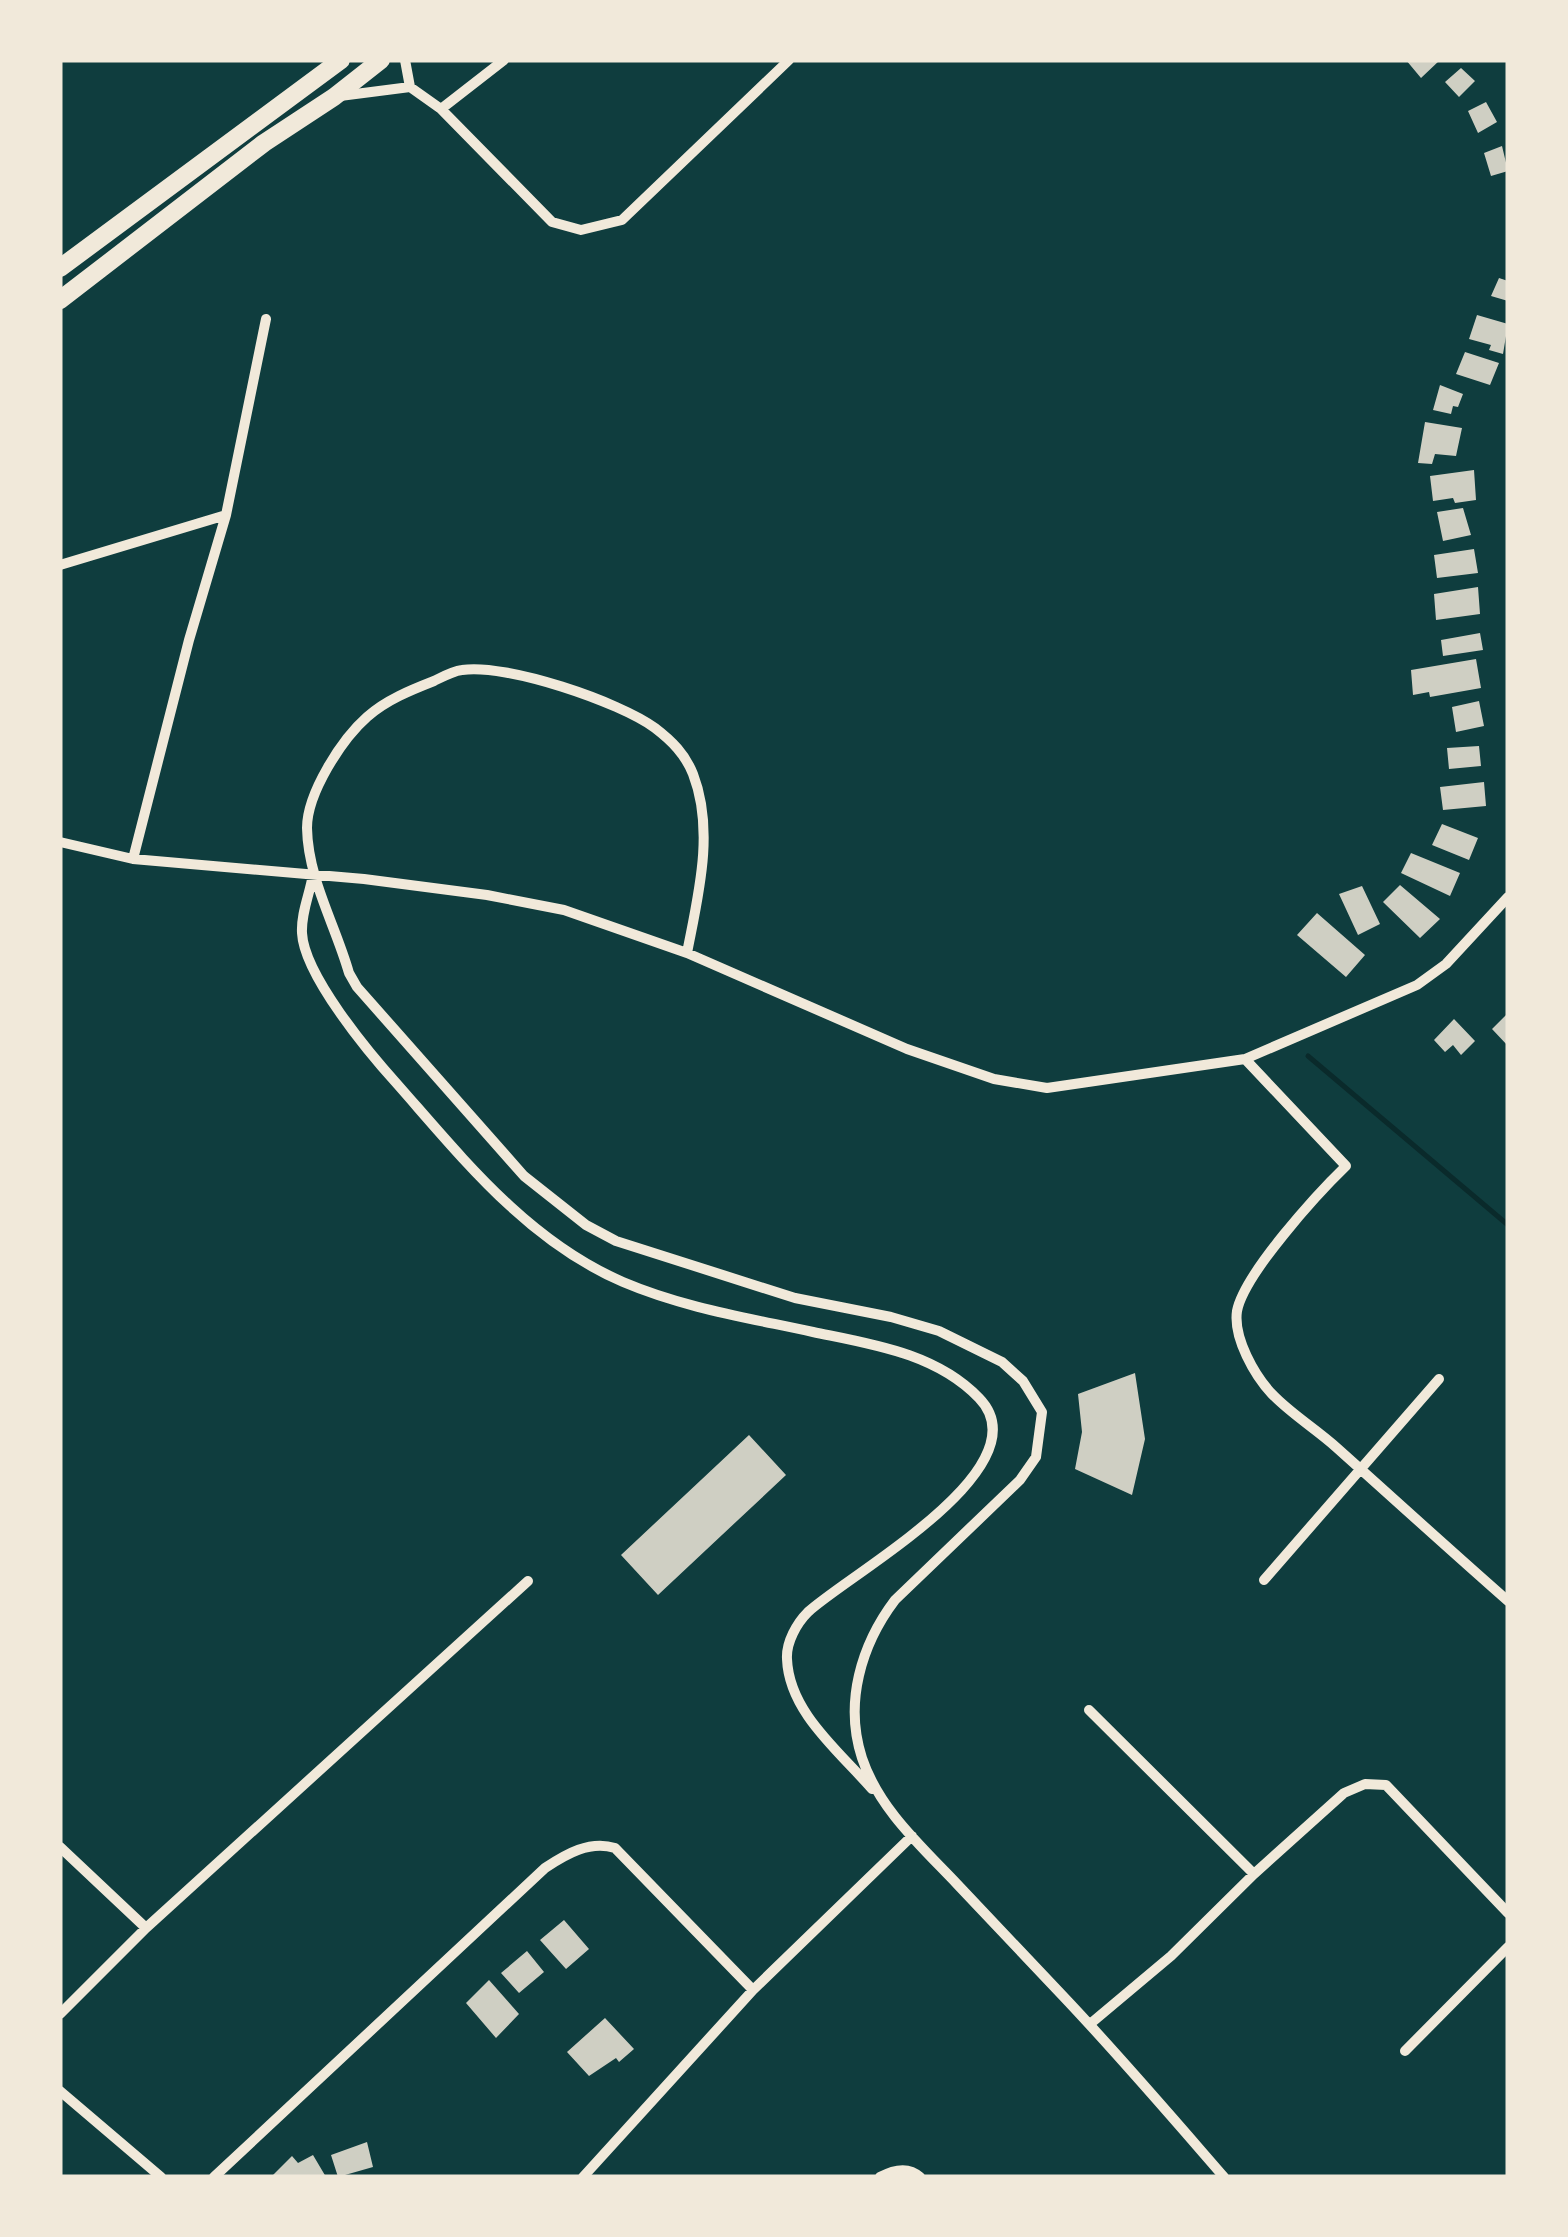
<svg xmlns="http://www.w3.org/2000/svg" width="1568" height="2237" font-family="Barlow,sans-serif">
  <rect width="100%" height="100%" fill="#0f3d3e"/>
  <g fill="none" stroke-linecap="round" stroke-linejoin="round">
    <path stroke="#0a2a2b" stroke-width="5" d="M1308 1056 1508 1225"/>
  </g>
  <path fill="#cfcfc3" d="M1406 60H1440L1421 78Z
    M1461 68 1475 81 1459 97 1445 82Z
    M1486 102 1497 122 1478 133 1468 111Z
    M1502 146 1508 171 1491 176 1484 153Z
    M1499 278 1508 281V301L1491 296Z
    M1477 315 1508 324 1503 354 1489 350 1491 345 1469 339Z
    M1465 352 1499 363 1490 385 1456 374Z
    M1440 385 1463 394 1458 407 1453 406 1451 414 1433 410Z
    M1425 422 1462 428 1456 456 1435 454 1432 464 1418 463Z
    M1474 470 1476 500 1455 503 1453 498 1433 501 1430 476Z
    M1463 508 1471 535 1443 541 1437 512Z
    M1474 549 1478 573 1437 578 1434 555Z
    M1478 587 1480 614 1436 620 1434 594Z
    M1480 633 1483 650 1443 656 1441 640Z
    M1476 659 1481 688 1430 697 1429 692 1413 695 1411 670Z
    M1479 701 1484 726 1456 732 1452 707Z
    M1479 746 1481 766 1449 769 1447 748Z
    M1484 782 1486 806 1443 810 1440 787Z
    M1442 824 1478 838 1469 860 1432 845Z
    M1411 853 1460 873 1450 896 1401 873Z
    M1400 885 1440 919 1420 938 1383 902Z
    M1362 886 1380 924 1358 935 1339 894Z
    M1317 913 1365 955 1346 977 1297 935Z
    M1508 1013V1046L1492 1029Z
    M1454 1019 1475 1041 1461 1055 1453 1045 1445 1052 1434 1040Z
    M1135 1373 1145 1439 1132 1495 1075 1469 1082 1432 1078 1394Z
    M749 1435 786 1475 658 1595 621 1555Z
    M564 1920 589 1949 566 1969 540 1940Z
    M527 1951 544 1972 519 1993 501 1973Z
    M489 1980 519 2014 496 2038 466 2003Z
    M605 2018 634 2049 619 2062 616 2058 589 2076 567 2052Z
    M367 2142 373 2167 338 2177 331 2155Z
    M313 2155 326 2177H271L292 2156 298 2163Z"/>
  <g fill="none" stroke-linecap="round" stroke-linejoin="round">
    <path stroke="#f1e9da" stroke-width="10" d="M405 60 410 87
      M340 96 410 87 441 109 552 222 581 230 622 220 789 60
      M441 109 504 60
      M60 565 226 515
      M60 842 133 859 364 879 487 895 564 910 687 953 907 1049 994 1079 1047 1088 1245 1059 1417 985 1446 964 1508 897
      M133 859 189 640 226 515 266 319
      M313 874C310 894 301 912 302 933 304 975 369 1053 398 1085 464 1160 528 1241 623 1282 684 1308 749 1318 813 1332 871 1344 936 1353 979 1398 1046 1467 849 1574 808 1612 797 1623 786 1642 787 1659 789 1712 839 1751 872 1789
      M687 953C698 896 715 831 693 774 685 754 672 741 655 728 620 702 506 663 462 670 453 671 442 677 434 681 411 690 386 700 367 717 342 739 307 793 307 828 308 879 335 924 349 973L357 987 524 1176 586 1225 616 1241 795 1298 891 1317 939 1331 1002 1362 1023 1381 1042 1412 1036 1457 1020 1480 895 1600C861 1645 844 1703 862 1758 879 1809 921 1846 957 1884 992 1921 1027 1958 1062 1995 1118 2054 1171 2116 1224 2177
      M1245 1059 1346 1166C1318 1193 1244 1274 1237 1311 1233 1338 1255 1376 1272 1394 1291 1414 1316 1429 1337 1448 1394 1499 1450 1550 1508 1601
      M1264 1580 1439 1379
      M1089 1710 1254 1874
      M60 1847 146 1928
      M60 2014 146 1928 528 1581
      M1090 2024 1171 1956 1254 1874 1344 1793 1365 1784 1386 1785 1508 1913
      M1405 2051 1508 1947
      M60 2091 161 2177
      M214 2177 545 1868C566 1854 590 1840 615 1848L753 1990
      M583 2177 753 1990 912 1836
      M880 2177C893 2170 908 2166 920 2177"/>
    <path stroke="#f1e9da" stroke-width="18" d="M60 268 341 60
      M60 300 264 143 334 97 381 60"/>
  </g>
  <rect width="1568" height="2237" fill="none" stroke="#f1e9da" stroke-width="125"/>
</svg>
